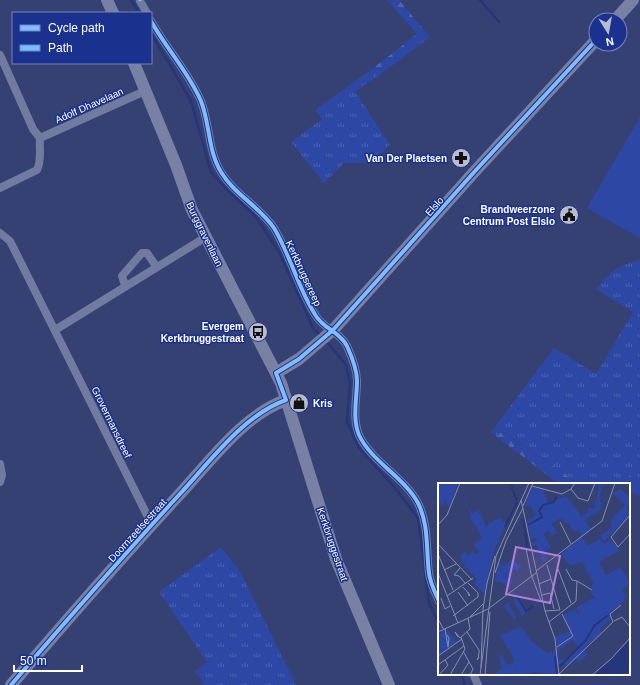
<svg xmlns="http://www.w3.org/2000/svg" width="640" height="685" font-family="Helvetica,sans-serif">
  <defs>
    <pattern id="grass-tufts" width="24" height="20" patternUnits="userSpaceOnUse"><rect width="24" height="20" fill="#2d47a5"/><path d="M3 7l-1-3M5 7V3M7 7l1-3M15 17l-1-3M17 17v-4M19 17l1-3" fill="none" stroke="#4c63b2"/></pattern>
    <pattern id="forest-firs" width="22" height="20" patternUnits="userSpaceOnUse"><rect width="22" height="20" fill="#2d47a5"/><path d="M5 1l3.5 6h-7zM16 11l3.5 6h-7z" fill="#4c63b2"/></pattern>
  </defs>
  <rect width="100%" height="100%" fill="#354173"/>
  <path fill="url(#grass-tufts)" d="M372 69 377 77 355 91 390 145 370 163H344L324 183 291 142 322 119 315 110Z
    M640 260V482L627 474 619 484H579L503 431 497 437 491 432 554 348 596 374 633 312 596 289C608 273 620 264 640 260Z
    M221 547 241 573 296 685H205L195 671 207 662 159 592Z"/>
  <path fill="url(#forest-firs)" d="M387 0H399L430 37 377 77 372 69 417 34Z
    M502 431 579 484H559L497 437Z
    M627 474 640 482V496L629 490V484H619Z"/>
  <path fill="#2d47a5" d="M640 117V238L587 208Z"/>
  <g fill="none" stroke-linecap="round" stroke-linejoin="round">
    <path stroke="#26367b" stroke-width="2.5" d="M131 0 139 13
      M480 0 499 22
      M151 33 191 101 211 172 226 189 256 217 279 252 313 328 321 336
      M326 341 346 365 350 384 347 421 359 448 395 488 418 518 429 603 439 623
      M461 674 465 685"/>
    <path stroke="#717b9f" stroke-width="8" d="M140 1 147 13
      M151 21C166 48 189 73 201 101 210 124 208 151 221 172 234 194 260 207 274 228 291 256 298 289 316 316 324 329 340 332 347 346 352 357 357 369 357 381 357 398 352 418 359 435 371 461 404 477 418 503 429 525 426 549 429 573 430 583 435 592 439 601
      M0 55 33 129 40 138 145 91
      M0 188 37 170C42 160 39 149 40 138
      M0 233 10 241 147 515 154 522
      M125 285 122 276 142 253H147L156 266
      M55 330 206 237
      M0 464 2 475 0 482
      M473 674 478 685"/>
    <path stroke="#7881a3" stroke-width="12" d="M107 0 113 13
      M615 20 633 0
      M134 63 176 165 192 210 281 383 336 559 389 685
      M276 373 299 359 333 330 476 170 596 40
      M11 685C66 621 121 558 178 496 209 463 243 415 286 400"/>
    <path stroke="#70c2fc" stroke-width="3" stroke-dasharray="6 3" stroke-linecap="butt" d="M140 0V1"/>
    <g stroke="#1a318e" stroke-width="6">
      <path id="cycleway" d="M151 21C166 48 189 73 201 101 210 124 208 151 221 172 234 194 260 207 274 228 291 256 298 289 316 316 324 329 340 332 347 346 352 357 357 369 357 381 357 398 352 418 359 435 371 461 404 477 418 503 429 525 426 549 429 573 430 583 435 592 439 601
        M11 685C66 621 121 558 178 496 209 463 243 415 286 400L276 373 299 359 333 330 476 170 596 40"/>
    </g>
    <use href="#cycleway" stroke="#80bcff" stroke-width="4"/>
  </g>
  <defs>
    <g id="pharmacy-disc" transform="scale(1)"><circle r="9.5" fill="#b8bcce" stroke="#1a318e"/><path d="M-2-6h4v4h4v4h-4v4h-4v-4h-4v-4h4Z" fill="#111"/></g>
    <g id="civic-disc" transform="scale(1)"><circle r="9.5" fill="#b8bcce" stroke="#1a318e"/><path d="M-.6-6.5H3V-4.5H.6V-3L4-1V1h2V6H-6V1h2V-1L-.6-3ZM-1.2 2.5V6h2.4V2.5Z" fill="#111"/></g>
    <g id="bus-disc" transform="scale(1)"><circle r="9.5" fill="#b8bcce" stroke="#1a318e"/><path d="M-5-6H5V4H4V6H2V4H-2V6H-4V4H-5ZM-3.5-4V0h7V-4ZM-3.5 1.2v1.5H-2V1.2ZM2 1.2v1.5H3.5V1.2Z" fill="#111"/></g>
    <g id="shop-disc" transform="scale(1)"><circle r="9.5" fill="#b8bcce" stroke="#1a318e"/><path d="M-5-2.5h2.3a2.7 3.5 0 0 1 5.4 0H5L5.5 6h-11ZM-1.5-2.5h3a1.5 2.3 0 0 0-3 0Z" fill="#111"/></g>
  </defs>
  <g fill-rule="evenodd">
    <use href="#pharmacy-disc" x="461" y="158"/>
    <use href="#civic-disc" x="569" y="215"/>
    <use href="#bus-disc" x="258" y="332"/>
    <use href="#shop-disc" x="299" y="403"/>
  </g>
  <g text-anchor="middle" stroke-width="3" stroke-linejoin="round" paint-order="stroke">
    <g font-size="10" fill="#fff" stroke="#1a318e">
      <text transform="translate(89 105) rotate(-24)" y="4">Adolf Dhavelaan</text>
      <text transform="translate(434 206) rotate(-48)" y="4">Elslo</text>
      <text transform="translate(205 234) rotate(64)" y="4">Burggravenlaan</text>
      <text transform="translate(304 273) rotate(65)" y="4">Kerkbrugsereep</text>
      <text transform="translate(112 422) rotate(64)" y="4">Grovermansdreef</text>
      <text transform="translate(137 530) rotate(-48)" y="4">Doornzeelsestraat</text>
      <text transform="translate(333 544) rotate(71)" y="4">Kerkbruggestraat</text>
    </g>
    <g font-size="10" font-weight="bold" fill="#fff" stroke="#1a318e" text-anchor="end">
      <text x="447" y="162">Van Der Plaetsen</text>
      <text x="555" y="213">Brandweerzone<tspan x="555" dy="12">Centrum Post Elslo</tspan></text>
      <text x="244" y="330">Evergem<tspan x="244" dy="12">Kerkbruggestraat</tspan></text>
      <text x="313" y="407" text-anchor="start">Kris</text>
    </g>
  </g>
  <g transform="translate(438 483)">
    <rect width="192" height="192" fill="#354173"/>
    <path d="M0 2 8 17 4 23 0 17ZM94 4 105 7 110 19 104 22 119 50 113 53 111 48 106 51 113 65 107 68 109 77 105 79 99 62 94 64V60L99 58 98 55 93 56 89 38 97 33 92 22 86 24ZM182 6 192 14 189 25 192 31 166 59 162 53 174 44 172 41 176 33 187 22 175 10ZM161 17 164 20 162 27 145 38V32L150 29 151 25 155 28 151 29H154L159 26ZM41 25 48 44 61 34 68 41 56 68 46 111 36 100 39 96 26 83 29 77 25 82 22 73 26 68 31 73 34 68 38 72 41 69 36 61 44 55 38 44 44 40ZM144 54 149 63 162 56 166 61 172 57 182 67 161 79 168 92 183 84 192 101 184 107 188 113 186 118 171 131 153 110 155 99 144 79 132 83 123 71ZM73 77 84 83 79 88 76 86 73 90 74 93H70L60 85 61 79 66 83ZM80 114 88 128 98 121 99 124 96 123 84 133 75 117ZM127 137 132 143 152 148 141 162 150 171 144 177 141 178 138 175 129 183 126 180 121 185 119 164 134 152ZM135 157 140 164 137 168 125 177 121 176V167ZM64 171 69 182 77 179 80 192H56L64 185 61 174Z" fill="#2d47a5" fill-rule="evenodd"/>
    <path d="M162 0 167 3 164 4 159 27 151 30 150 24 156 26ZM21 4 34 31 40 27 45 40 38 43 32 36 33 32ZM128 13 153 46 144 53 140 47 136 49 130 39 127 40 124 35 113 40 104 22ZM143 71 153 75 157 72 160 78 158 79 163 85 154 93ZM177 96H186L172 109 171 105ZM71 118V121L79 135 76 137 66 123ZM129 149H133L134 152 119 164 117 154Z" fill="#2d47a5"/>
    <path d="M0 0H20L11 25 0 2ZM60 85 75 98 69 104 62 98 59 100 57 97ZM157 114 174 135 161 146 164 149 144 167 140 162 151 148 143 146 136 151 125 132 137 126 139 132 142 131 139 124ZM83 143 92 157 110 171 118 166 119 192 96 189 80 192 75 173 62 153ZM9 147 19 159 0 173V151Z" fill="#2d47a5"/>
    <path d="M192 157V186L187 192H156Z" fill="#26367b"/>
    <path fill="none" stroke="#26367b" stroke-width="2" d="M72 0 79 18M85 35 91 74M90 42 104 34 101 28 105 22 116 19 119 13M67 44 79 19M78 112 88 128 95 123M117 173 119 192M121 184 148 157 156 143 170 132"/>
    <path fill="none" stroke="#868dab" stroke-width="1" d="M94 3 124 11 133 6 137 0M133 6 140 15 150 18 157 0M83 17 107 128 117 156 121 192M85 23 95 0M192 32 173 54 180 64 192 51M122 39 133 61M0 42 9 32 22 0M0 61 34 97M88 65 93 91 103 118M0 71 15 107M22 85 16 92 21 93 28 101M128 86 134 97 139 98M6 87 18 81M98 88 164 38 177 0M119 89 120 86 133 120M0 90 20 140M57 90 68 58 85 25M139 98 154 107M101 101 113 96M25 104 32 112 31 113 30 109M20 109 30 123M104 112 112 110 116 126M9 113 35 95M3 115 7 126 12 123M107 128 122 127 109 82M15 133 40 114V110L30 100M32 134 45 121M0 136 6 147M176 138 184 134 192 144M111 139 138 118 139 98M7 146 10 164 11 155 9 152M0 149 50 126 98 90M29 149 41 167V170L40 176 39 177 41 174M20 154 17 149 22 155 32 146 30 135M119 164 135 153 124 131M25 168 35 186 32 192M0 173 24 156M0 182 26 163M43 185 45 126 49 100 57 73M121 191 175 139 172 131 183 122M1 192 10 182 7 177M12 192 27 166 23 154M23 192 31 179M42 192 58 73 91 0M47 192 52 129M154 192 173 176 192 155"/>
    <path fill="#b080d9" fill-opacity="0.15" stroke="#b080d9" stroke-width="2" d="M78 64 122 73 112 120 68 111Z"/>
    <rect width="192" height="192" fill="none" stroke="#fff" stroke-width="2"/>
  </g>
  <rect x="12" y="12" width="140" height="52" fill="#1a318e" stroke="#7683bb"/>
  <rect x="20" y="25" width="20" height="6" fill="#80bcff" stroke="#7683bb"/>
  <text x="48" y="32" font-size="12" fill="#ffffff">Cycle path</text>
  <rect x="20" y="45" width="20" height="6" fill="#70c2fc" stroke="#7683bb"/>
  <text x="48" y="52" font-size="12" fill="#ffffff">Path</text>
  <g transform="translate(608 32) rotate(169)"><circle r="19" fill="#1a318e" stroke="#7683bb"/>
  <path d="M0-3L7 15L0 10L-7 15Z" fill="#b8bcce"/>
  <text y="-6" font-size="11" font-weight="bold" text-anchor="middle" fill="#ffffff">N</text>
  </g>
  <path d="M14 665v6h68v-6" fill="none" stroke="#ffffff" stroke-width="2"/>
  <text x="20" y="665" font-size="12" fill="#ffffff" stroke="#1a318e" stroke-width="3" paint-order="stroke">50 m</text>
</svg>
